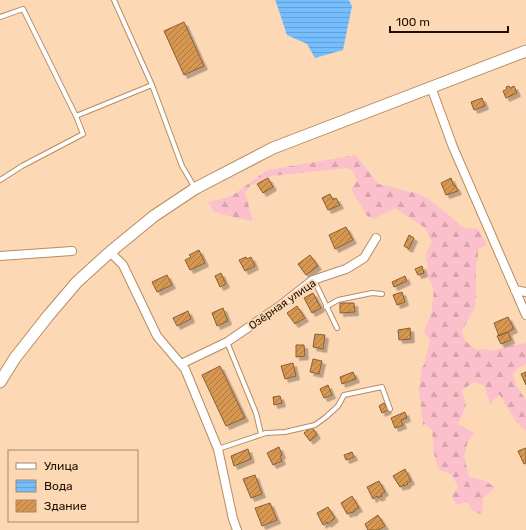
<svg xmlns="http://www.w3.org/2000/svg" width="526" height="530" font-family="Rubik,sans-serif">
  <defs>
    <pattern id="forest-firs" width="22" height="20" patternUnits="userSpaceOnUse"><rect width="22" height="20" fill="#fbc0cb"/><path d="M5 1l3.5 6h-7zM16 11l3.5 6h-7z" fill="#d7a4ad"/></pattern>
    <pattern id="water-rules" width="6" height="5" patternUnits="userSpaceOnUse"><rect width="6" height="5" fill="#75bdfd"/><path d="M0 2.5h6" fill="none" stroke="#65a1d7"/></pattern>
    <pattern id="building-hatch" width="6" height="6" patternUnits="userSpaceOnUse"><rect width="6" height="6" fill="#d89751"/><path d="M-1 1l2-2M0 6l6-6M5 7l2-2" fill="none" stroke="#af7a41"/></pattern>
    <filter id="shadow"><feDropShadow dx="3.5" dy="3.5" stdDeviation="0" flood-color="#0004"/></filter>
  </defs>
  <rect width="100%" height="100%" fill="#fdd8b5"/>
  <path fill="url(#forest-firs)" d="M356 155 378 184 420 194 434 203 464 228 478 229 487 245 478 249V259L476 264V297L475 307 462 331 465 341 477 350 486 349 493 351 505 347 526 343V364L518 368 513 375 516 385 526 400V431L516 422 499 394 490 404 484 385 474 382 462 390 466 405 458 424 474 433 468 441 464 456 469 477 483 480 495 487 483 499 482 515 472 510 468 502 456 505 452 496 458 487 452 475 438 469 434 453 432 430 425 424 423 425 419 390 422 367 424 365 430 341 424 331 431 315 434 289 428 277 426 253 432 242 425 228 395 208 374 219 366 215 351 189 357 181 353 171 347 168 271 176 251 185 245 193 253 221 232 217 214 212 208 202 232 196 267 170Z"/>
  <path fill="url(#water-rules)" d="M275 0H349L352 6 343 50 315 58 307 44 287 35 276 2Z"/>
  <path fill="url(#building-hatch)" stroke="#865e34" filter="url(#shadow)" d="M184 22 204 66 184 75 164 31Z
    M509 86 510 88 514 86 517 93 506 98 503 91 507 89 506 87Z
    M482 98 485 106 474 110 471 102Z
    M268 178 273 187 263 193 257 184Z
    M451 178 454 186 455 185 458 191 446 195 441 183Z
    M330 194 333 200 336 198 340 205 328 210 322 198Z
    M346 227 353 240 335 249 329 235Z
    M409 235 414 238 409 249 404 246Z
    M199 250 205 263 190 270 185 260 191 257 189 255Z
    M310 255 318 266 306 275 298 264Z
    M246 257 247 259 251 257 255 266 245 271 239 260Z
    M422 266 424 273 418 275 415 269Z
    M221 273 226 284 220 287 215 276Z
    M167 275 172 285 157 292 152 282Z
    M405 276 407 281 394 287 392 282Z
    M402 292 405 302 397 305 393 295Z
    M313 293 321 308 312 313 304 298Z
    M340 303H354L355 312 340 313Z
    M297 306 305 318 295 324 287 313Z
    M223 308 228 321 217 326 212 313Z
    M188 311 191 319 177 326 173 318Z
    M508 317 514 329 499 336 494 323Z
    M410 328 411 339 399 340 398 330Z
    M508 332 511 340 501 344 497 336Z
    M315 334 325 335 323 349 313 347Z
    M296 345H304L305 356 296 357Z
    M313 359 322 361 319 374 310 372Z
    M293 363 296 376 285 379 281 366Z
    M220 366 245 418 226 426 202 375Z
    M353 372 356 379 342 384 340 377Z
    M526 372V385L521 374Z
    M328 385 332 395 324 398 320 389Z
    M280 396 282 403 274 405 273 397Z
    M384 403 388 410 382 413 379 406Z
    M405 412 407 418 401 420 403 425 395 428 391 418Z
    M312 427 317 435 310 441 304 433Z
    M279 447 282 455 280 456 282 461 273 465 267 453Z
    M526 448V463L524 464 518 451Z
    M248 449 251 459 234 466 231 456Z
    M352 452 354 457 346 460 344 455Z
    M405 469 411 481 407 483 408 484 404 486V485L400 487 393 476Z
    M255 475 262 494 251 498 243 479Z
    M379 481 385 492 381 494 382 496 378 498 377 496 373 499 367 487Z
    M352 496 359 508 355 510V511L352 513 351 512 347 514 341 503Z
    M270 503 277 520 262 526 255 508Z
    M328 507 335 518 328 524 327 522 323 525 317 513Z
    M378 515 385 526 378 530H368L365 524Z"/>
  <g fill="none" stroke-linecap="round" stroke-linejoin="round">
    <g stroke="#b78c61" stroke-width="6">
      <path id="lane" d="M114 0 152 85 182 166 195 188
        M0 17 23 9 76 116 152 85
        M0 180 22 166 83 134 76 116
        M314 280 337 328
        M326 307 338 300 372 293 382 294
        M227 342 256 413 261 434
        M218 449 266 433 285 432 315 425 326 417 338 406 344 395 382 387 390 409"/>
    </g>
    <g stroke="#b78c61" stroke-width="10">
      <path id="street" d="M431 87 453 147 526 315
        M110 252 123 265 157 336 185 369 218 449 233 519 237 530
        M0 256 72 251
        M515 290 526 292
        M181 364 227 342 281 305 313 280 346 269 364 258 376 238"/>
    </g>
    <g stroke="#b78c61" stroke-width="13">
      <path id="secondary" d="M0 382 15 358 48 316 77 282 110 252 154 216 196 188 273 148 526 51"/>
    </g>
    <use href="#lane" stroke="#fff" stroke-width="4"/>
    <use href="#street" stroke="#fff" stroke-width="8"/>
    <use href="#secondary" stroke="#fff" stroke-width="11"/>
  </g>
  <g text-anchor="middle" stroke-width="4" stroke-linejoin="round" paint-order="stroke">
    <g font-size="11" fill="#201001" stroke="#fdd8b5">
      <text transform="translate(282 304) rotate(-35)" y="4">Озёрная улица</text>
    </g>
  </g>
  <rect x="8" y="450" width="130" height="72" fill="#fdd8b5" stroke="#a5886d"/>
  <rect x="16" y="463" width="20" height="6" fill="#ffffff" stroke="#a5886d"/>
  <text x="44" y="470" font-size="12" fill="#201001">Улица</text>
  <rect x="16" y="480" width="20" height="12" fill="url(#water-rules)" stroke="#a5886d"/>
  <text x="44" y="490" font-size="12" fill="#201001">Вода</text>
  <rect x="16" y="500" width="20" height="12" fill="url(#building-hatch)" stroke="#a5886d"/>
  <text x="44" y="510" font-size="12" fill="#201001">Здание</text>
  <path d="M390 26v6h118v-6" fill="none" stroke="#201001" stroke-width="2"/>
  <text x="396" y="26" font-size="12" fill="#201001" stroke="#fdd8b5" stroke-width="3" paint-order="stroke">100 m</text>
</svg>
